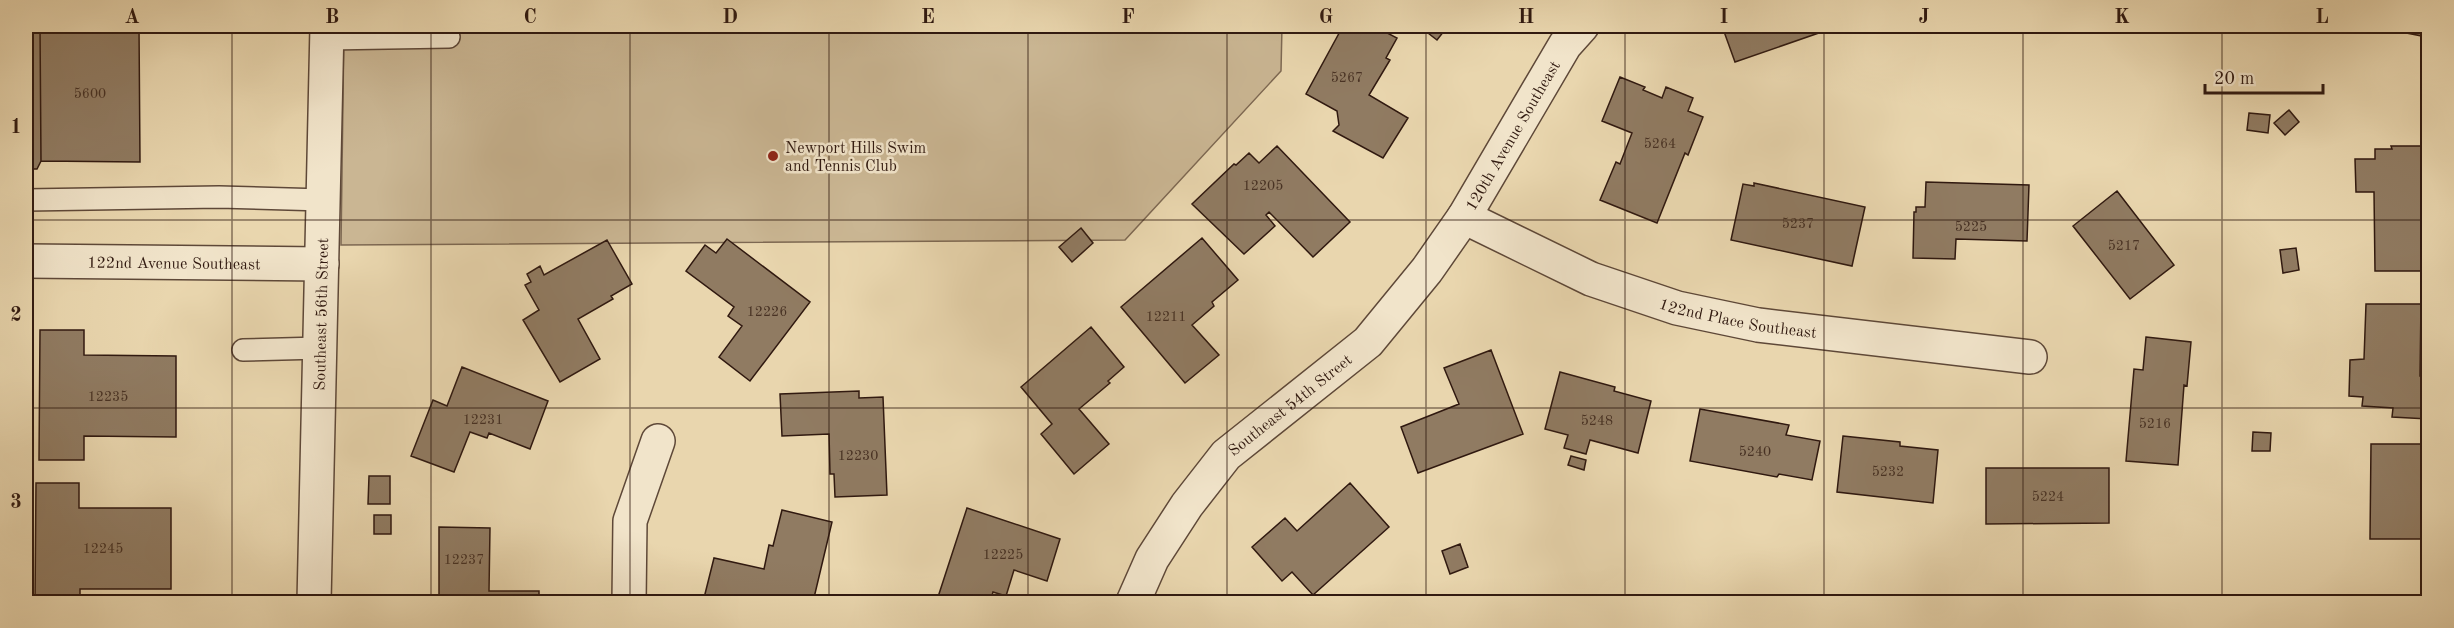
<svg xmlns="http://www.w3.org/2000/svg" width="2454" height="628" font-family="'Old Standard TT',serif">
  <rect width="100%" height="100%" fill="#e9d6ae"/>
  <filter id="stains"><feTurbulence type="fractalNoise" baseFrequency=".00333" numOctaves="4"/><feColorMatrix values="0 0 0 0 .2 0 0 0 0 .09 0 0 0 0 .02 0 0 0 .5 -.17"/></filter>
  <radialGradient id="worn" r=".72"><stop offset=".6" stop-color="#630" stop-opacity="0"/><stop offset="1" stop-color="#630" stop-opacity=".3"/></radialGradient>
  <path fill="#cab693" stroke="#7d6852" stroke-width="1.5" d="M344 26H1282L1281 71 1125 240 341 245Z"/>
  <path fill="#907b62" stroke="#301910" stroke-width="1.5" d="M26 26H40L41 161 37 169H26Z
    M40 26H139L140 162 41 161Z
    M1343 26H1374L1397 38 1386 58 1390 60 1369 95 1408 118 1383 158 1333 131 1339 125 1337 111 1306 94Z
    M1419 26H1448L1437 40Z
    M1722 26H1839L1735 62Z
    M2371 26H2428V30L2427 37Z
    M1620 77 1645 87 1643 90 1662 98 1666 87 1693 98 1688 111 1703 117 1688 155 1685 153 1657 223 1600 200 1616 162 1620 164 1632 133 1602 121Z
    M2289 110 2299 122 2285 135 2274 123Z
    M2249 113 2270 115 2268 133 2247 130Z
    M1277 146 1350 222 1313 257 1269 212 1266 215 1275 226 1244 254 1192 204 1234 164 1236 165 1249 153 1259 163Z
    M2391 146H2428V271H2375L2374 192H2356L2355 159H2375V149H2392Z
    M1926 182 2029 185 2027 241 1956 239 1955 259 1913 258 1914 212H1916V207H1925Z
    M1754 183 1865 207 1852 266 1731 240 1743 184 1754 186Z
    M2117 191 2174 265 2130 299 2073 226Z
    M1081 228 1093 243 1072 262 1059 247Z
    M1202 238 1238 280 1212 302 1214 306 1192 325 1219 355 1185 383 1121 307Z
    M727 239 810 302 750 381 719 357 742 326 728 316 734 307 686 271 705 245 716 253Z
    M607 240 632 284 611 296 613 299 578 319 600 359 560 382 523 320 539 310 525 285 531 282 527 274 540 266 544 275Z
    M2296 248 2299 270 2283 273 2280 250Z
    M2366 304H2421L2420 376H2428V419L2392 417 2393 408 2362 406 2363 397 2349 396 2350 360 2364 359Z
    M1091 327 1124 367 1108 381 1110 383 1079 409 1109 444 1074 474 1041 434 1052 424 1021 387Z
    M40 330H84V355L176 356V437L84 436V460H39Z
    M2146 337 2191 342 2187 386 2184 385 2178 465 2126 461 2134 369 2143 370Z
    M1491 350 1523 434 1418 473 1401 427 1459 404 1444 368Z
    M462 367 548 401 530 449 489 433 487 438 470 432 454 472 411 456 433 400 447 406Z
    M1560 372 1615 387 1614 391 1651 401 1638 453 1590 440 1586 454 1564 448 1568 435 1545 429Z
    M859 391V398L883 397 887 495 835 497 834 474H830L829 434 782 436 780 394Z
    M1700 409 1789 425 1786 435 1820 441 1812 480 1779 474 1777 477 1690 461Z
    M2253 432 2271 433 2270 451H2252Z
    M1843 436 1900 442V446L1938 450 1933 503 1837 492Z
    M2371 444H2428V502H2423L2422 539H2370Z
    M1571 456 1586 460 1584 470 1568 465Z
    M1986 468H2109V523L1986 524Z
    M369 476H390V504H368Z
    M36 483H79V508H171V589H80V602H35Z
    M1350 483 1389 527 1313 595 1292 572 1282 581 1252 547 1285 518 1297 531Z
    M967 508 1060 539 1047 581 1014 570 1006 596 993 592 990 602H927L928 598 937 600Z
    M782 510 832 522 813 602H723L704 598 714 558 764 569 769 545 773 546Z
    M374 515H391V534H374Z
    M439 527 490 528 489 591H539V602H439Z
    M1460 544 1468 567 1450 574 1442 551Z"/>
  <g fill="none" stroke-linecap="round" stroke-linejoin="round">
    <g stroke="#5e4838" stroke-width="24">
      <path id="service" d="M327 39 449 37
        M26 200 219 197 323 200
        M243 350 320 348"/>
    </g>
    <g stroke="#5e4838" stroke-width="36">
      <g id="minor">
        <path id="s1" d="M1464 217 1591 279 1677 308 1758 325 2030 357"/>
        <path id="s2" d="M26 261 322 264"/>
        <path id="s3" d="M314 602 327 26"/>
        <path d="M629 602 630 521 658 441"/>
        <path id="s4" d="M1133 602 1152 559 1187 505 1226 455 1368 342 1427 270 1464 217 1565 45 1582 26"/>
      </g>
    </g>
    <use href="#service" stroke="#f1e4ca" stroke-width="21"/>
    <use href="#minor" stroke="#f1e4ca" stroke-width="33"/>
  </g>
  <path fill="none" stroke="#301910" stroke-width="1.5" stroke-opacity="0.55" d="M232 26V602M431 26V602M630 26V602M829 26V602M1028 26V602M1227 26V602M1426 26V602M1625 26V602M1824 26V602M2023 26V602M2222 26V602M26 220H2428M26 408H2428"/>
  <circle fill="#8f2418" stroke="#f1e4ca" stroke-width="2" cx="773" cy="156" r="6"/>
  <g text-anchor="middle" stroke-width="5" stroke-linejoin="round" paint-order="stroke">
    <g font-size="14" fill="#483224">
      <text x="1347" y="82">5267</text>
      <text x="90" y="98">5600</text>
      <text x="1660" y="148">5264</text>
      <text x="1263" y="190">12205</text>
      <text x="1798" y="228">5237</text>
      <text x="1971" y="231">5225</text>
      <text x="2124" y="250">5217</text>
      <text x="767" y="316">12226</text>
      <text x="1166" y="321">12211</text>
      <text x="108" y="401">12235</text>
      <text x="483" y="424">12231</text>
      <text x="1597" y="425">5248</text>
      <text x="2155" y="428">5216</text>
      <text x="1755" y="456">5240</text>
      <text x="858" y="460">12230</text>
      <text x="1888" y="476">5232</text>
      <text x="2048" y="501">5224</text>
      <text x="103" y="553">12245</text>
      <text x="1003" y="559">12225</text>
      <text x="464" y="564">12237</text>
    </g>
    <g font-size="16" fill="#301910" stroke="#f1e4ca">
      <text dy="6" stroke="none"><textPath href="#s4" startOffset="609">120th Avenue Southeast</textPath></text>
      <text dy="6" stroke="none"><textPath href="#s2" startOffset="148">122nd Avenue Southeast</textPath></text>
      <text dy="6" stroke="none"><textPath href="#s3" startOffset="288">Southeast 56th Street</textPath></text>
      <text dy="6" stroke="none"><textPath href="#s1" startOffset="294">122nd Place Southeast</textPath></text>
      <text dy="6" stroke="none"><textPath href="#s4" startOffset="256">Southeast 54th Street</textPath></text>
    </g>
    <g font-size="16" fill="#301910" stroke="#f1e4ca" text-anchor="start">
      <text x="785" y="153">Newport Hills Swim<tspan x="785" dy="18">and Tennis Club</tspan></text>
    </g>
  </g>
  <rect width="2454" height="628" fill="none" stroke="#e9d6ae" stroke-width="66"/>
  <path d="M2205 84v9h118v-9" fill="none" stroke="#301910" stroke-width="3"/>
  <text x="2214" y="84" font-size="18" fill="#301910" stroke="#f1e4ca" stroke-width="4.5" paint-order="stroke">20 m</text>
  <rect x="33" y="33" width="2388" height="562" fill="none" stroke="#301910" stroke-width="2"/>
  <g font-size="20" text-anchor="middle" font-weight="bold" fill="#301910">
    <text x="132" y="23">A</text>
    <text x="332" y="23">B</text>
    <text x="530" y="23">C</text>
    <text x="730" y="23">D</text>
    <text x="928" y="23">E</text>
    <text x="1128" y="23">F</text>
    <text x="1326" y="23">G</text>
    <text x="1526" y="23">H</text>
    <text x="1724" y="23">I</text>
    <text x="1924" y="23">J</text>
    <text x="2122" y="23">K</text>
    <text x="2322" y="23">L</text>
    <text x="16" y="133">1</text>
    <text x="16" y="321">2</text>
    <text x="16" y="508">3</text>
  </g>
  <rect width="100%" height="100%" filter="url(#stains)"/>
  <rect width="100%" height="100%" fill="url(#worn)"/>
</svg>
